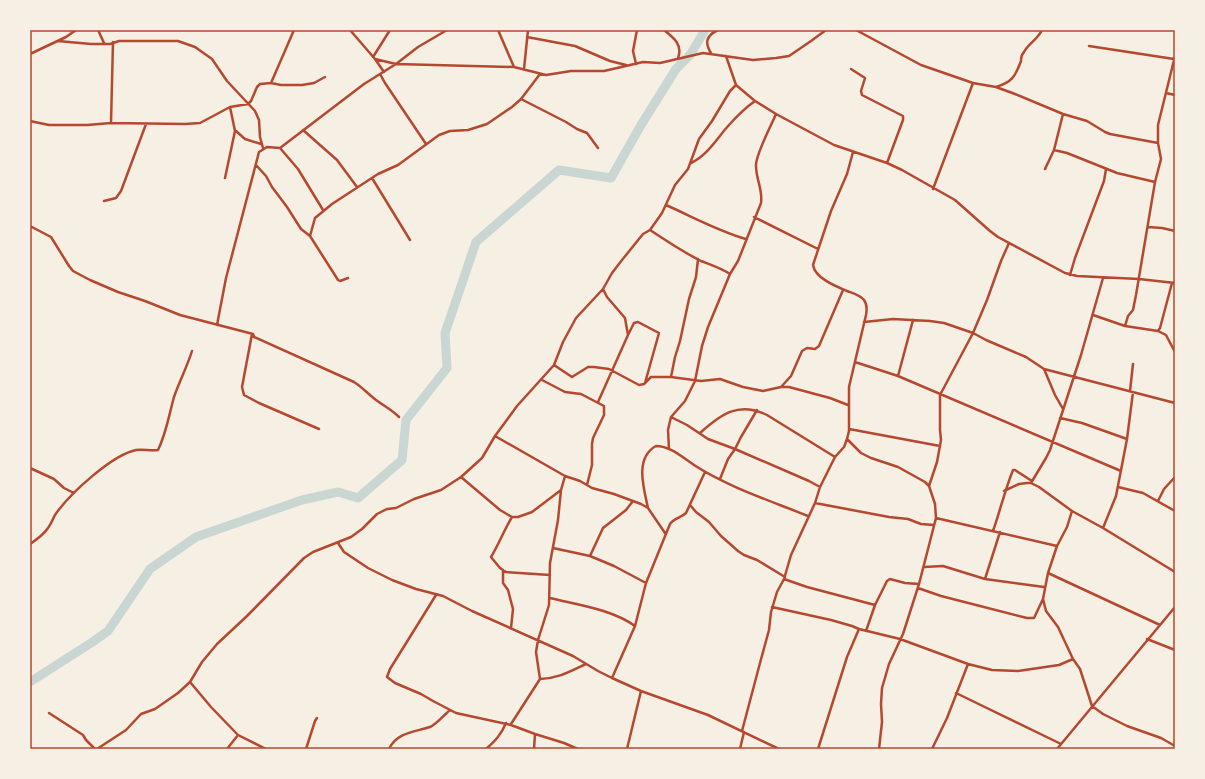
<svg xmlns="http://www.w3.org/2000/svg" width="1205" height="779" font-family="Barlow,sans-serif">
  <rect width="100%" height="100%" fill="#f6efe4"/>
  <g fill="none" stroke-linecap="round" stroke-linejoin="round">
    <path stroke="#c9d6d2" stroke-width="9" d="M30 682 91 643 108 631 150 569 196 537 302 500 338 492 358 498 402 460 406 420 447 368 445 333 476 242 559 170 611 178 641 125 676 69 690 55 705 30"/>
    <path stroke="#b5482f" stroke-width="2.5" d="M98 30 104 43
      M350 30 375 59 396 64 514 67 546 75 571 71H604L643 62 660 63 703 53 753 60 776 58 789 56 811 41 826 30
      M498 30 514 67
      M664 30C674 38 683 45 678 58
      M856 30 921 65 973 83 996 87 1015 94 1063 114 1087 121 1105 132 1110 134 1158 143
      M527 37 575 46 610 61 626 65
      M58 41 91 44H110L119 41H178L195 47 212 59 227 81 255 111 259 120 260 137 263 148
      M1089 46 1174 59
      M711 53C704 42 707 35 718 30
      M30 54 66 37 76 30
      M726 56 736 85 755 101 776 114 834 145 887 163 902 170 955 200 990 231 998 237 1065 273 1077 276 1139 279 1175 283
      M373 57 390 30
      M375 59 384 72
      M636 64 633 51 637 30
      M524 69 528 30
      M851 69 865 78 861 91 862 95 903 116V120L887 163
      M380 74 385 83 426 144
      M271 83 294 30
      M996 87C1012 82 1015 77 1021 61 1021 58 1022 54 1024 52 1028 44 1038 39 1042 30
      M1166 93 1175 95
      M521 99 566 122 577 129 587 133 598 148
      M30 121 49 125H87L111 123 185 124 200 123 230 107 248 104 251 101 257 87 260 84 271 83 281 85H302L314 83 325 77
      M111 123 113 42
      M303 130 337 160 357 187
      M236 131 245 139 261 144
      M280 148 298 169 323 210
      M1054 150 1067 153 1117 173 1155 182
      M691 163C708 155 717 138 729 125 737 116 745 108 755 101
      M256 165 266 176 272 187 287 207 301 229 310 236 338 280 340 281 348 278
      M1045 169 1054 150 1063 114
      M225 178 235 131 230 107
      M372 178 410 240
      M933 189 973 83
      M104 201 116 198 121 191 146 124
      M666 205C693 217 718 231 746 239
      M754 217 818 249
      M30 226 51 237 69 266 73 271 90 280 118 292 145 301 180 315 253 334 254 337 354 382C362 387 368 394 376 400 384 406 392 410 399 417
      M1148 227 1162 228 1175 231
      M650 230C667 241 683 252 701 261 711 265 721 268 730 274
      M310 236 315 218 332 204 378 174 398 165 439 135 450 131 468 130 487 124 512 107 521 99 540 74
      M1070 275 1075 258 1104 181 1106 169
      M1093 315 1125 326 1158 331 1160 328 1172 283
      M864 322 893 319 930 321 944 323 973 333 986 340 1026 357 1044 369 1055 395 1063 409
      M217 325 226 278 259 152 267 147 280 148 364 84 396 64 418 47 447 30
      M1125 326 1128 316 1133 310 1136 295 1155 182 1161 159 1158 143V125L1175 56
      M1158 331 1166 335 1175 352
      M252 334 242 387 244 395 259 403 319 429
      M628 335 634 323 638 322 659 333 645 383
      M855 362 898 376 1121 471
      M554 365 572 377 588 367H594L609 369 639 385 644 384 651 377H671L701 381 720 379 743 387 763 391 781 387H789L830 398 848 405
      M1044 369 1175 403
      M898 376 913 320
      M671 377 675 357 680 341 689 299 696 277 698 259
      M542 380 565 392 581 394 604 406V415L593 438 592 444V465L587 485
      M781 387 791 376 802 351 807 348 815 349 819 346 843 290
      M1130 391 1133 364
      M598 402 628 335 625 318 607 297 603 289
      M671 417 687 425 708 439 735 449 809 481 820 487
      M1060 418 1082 423 1127 439
      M849 429 940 446
      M700 433C721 414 739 401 767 415L835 457
      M495 436 565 476 580 481 592 488 614 494 641 504 648 508 665 533
      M847 439 861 453 871 458 898 467 925 482 929 486 935 504 936 518 919 584 903 634 889 664 882 688 881 704 882 722 879 749
      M669 449 668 430 671 417 685 401 695 381 702 346 708 327 730 274 738 261 761 203C763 190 756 179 756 166 755 156 771 126 776 114
      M30 468 54 479 64 488 74 493
      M461 477 500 510 512 517H518L532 512 561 490
      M720 479 728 459 735 449 741 437 757 410
      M1031 483 1046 458 1050 450 1081 355 1103 278
      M929 486 937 462 941 440 940 430V395L973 333 987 300 1001 261 1009 243
      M1118 487 1143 493 1175 511
      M1004 491 1019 484 1027 483H1031L1039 487 1072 511 1103 528 1175 572
      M1158 501 1164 489 1175 477
      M815 503 889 517 908 519 921 524 934 525
      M690 505 696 512 709 522 721 536 738 551 744 555 757 560 785 577
      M648 508C644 489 634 458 656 446 670 446 682 457 694 465 728 487 771 501 808 516
      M1072 511 1067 527 1057 546 1048 573 1043 599 1046 611 1058 627 1073 659 1080 669 1092 706 1103 714 1127 726 1161 738 1175 746
      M512 517C504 530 499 544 491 557L500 568 506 572 550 575
      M936 518 1057 546
      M1103 528 1116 496 1127 439 1133 392
      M993 531C1000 511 1005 490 1013 470H1015L1032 481
      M338 543 344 552 368 568 392 580 416 589 443 596 472 611 573 656 598 671 612 678 641 691 708 715 779 749
      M30 544C36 540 44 534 48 528 52 523 53 517 57 512 72 492 112 455 136 450 143 449 151 451 158 450 166 434 169 415 174 397 179 382 187 367 192 351
      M553 548 590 556 614 566 646 583
      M590 556 603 528 626 510 633 501
      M924 567 943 566 985 579 1044 587
      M503 570V583L508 590 513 609 511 628
      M1048 573 1160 625
      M784 579 807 587 875 605
      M985 579 1000 532
      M918 588 941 596 1027 618H1034L1043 599
      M436 595 390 669 387 677 395 683 421 694 433 701 456 713 511 725 535 734 564 743 578 749
      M550 598C578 605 611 609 635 626
      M772 607 831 620 852 626 859 629 900 639 968 664 992 670 1018 671 1059 665 1073 659
      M866 631 875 605 887 581 890 579 905 583 919 584
      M1147 639 1175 650
      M612 678 635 626 646 583 670 524C674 518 681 518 686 513L705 472
      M540 679C559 678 569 672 586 664
      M190 682 211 707 238 735 266 749
      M956 693 1061 744
      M49 713 83 735 86 740 95 749
      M511 724 540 679 536 652 538 640 549 605 550 563 558 520 561 490 565 476
      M742 731 760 663 769 630 771 612 777 592 784 579 791 555 815 503 820 487 835 457 844 447 847 439 849 431V387L866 315C867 310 867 304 864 300 860 295 852 293 847 291 835 286 815 278 813 265L831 211 847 174 853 152
      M97 749 126 730 141 714 155 709 178 693 190 682 202 662 217 644 247 616 304 558 313 552 351 537 362 529 377 514 387 509 396 508 414 499 441 490 461 477 482 458 495 436 517 406 554 365 563 342 576 318 603 289 612 273 622 260 643 234 650 230 662 213 675 185 688 169 699 139 712 121 730 91 736 85
      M227 749 238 735
      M306 749 315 721 317 718
      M389 749C397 732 415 732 430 727 436 725 445 714 450 710
      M486 749C495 741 501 735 506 723
      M534 749 535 734
      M627 749 641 691
      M740 749 744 732
      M818 749 847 657 859 629
      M932 749 947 718 968 664
      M1057 749 1175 607"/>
  </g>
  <rect width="1205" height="779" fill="none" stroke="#f6efe4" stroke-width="62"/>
  <rect x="31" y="31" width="1143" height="717" fill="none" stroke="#b5482f" stroke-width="1.5"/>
</svg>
